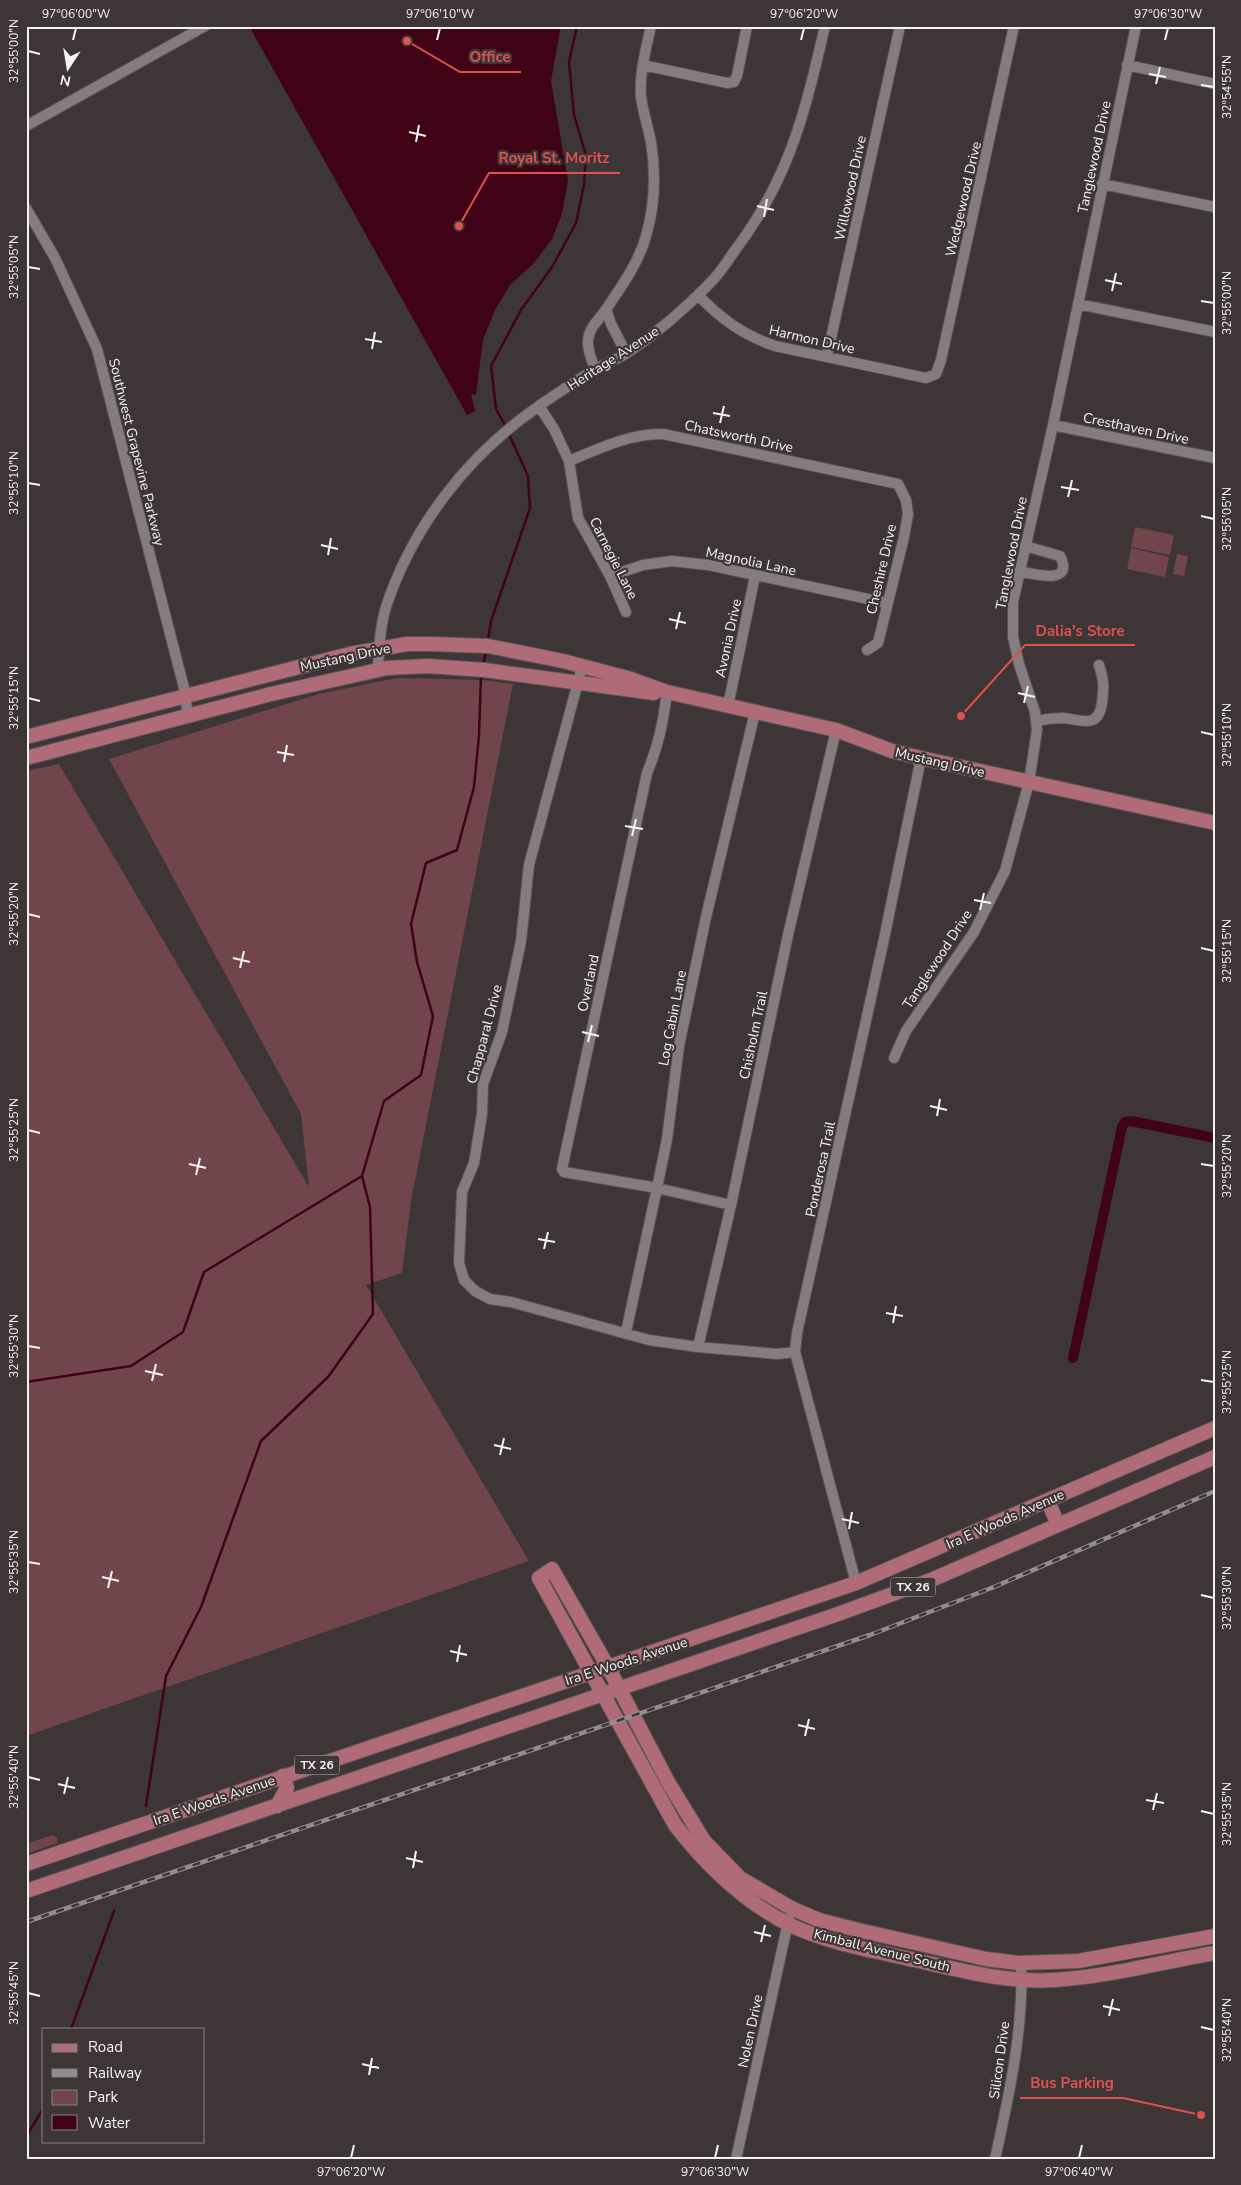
<svg xmlns="http://www.w3.org/2000/svg" width="1241" height="2185" font-family="'Nunito Sans',sans-serif">
  <rect width="100%" height="100%" fill="#3d3536"/>
  <path fill="#71454c" d="M1135 527 1174 535 1170 555 1131 547Z
    M1131 548 1169 557 1165 577 1127 569Z
    M1177 554 1188 556 1184 576 1173 574Z
    M397 678 483 680 513 684 411 1201 402 1273 366 1285 529 1561 26 1736V771L59 764 309 1187 301 1114 109 759 319 694Z
    M53 1835 57 1838V1843L26 1854V1844Z"/>
  <path fill="#400316" d="M249 26H561L551 81 568 181 562 214 552 239 534 263 510 285 495 310 483 340 476 395 471 394 475 411 467 415Z"/>
  <g fill="none" stroke-linecap="round" stroke-linejoin="round">
    <path stroke="#400316" stroke-width="2.5" d="M506 427 496 409 491 366 521 310 552 267 576 223 584 185 586 155 574 115 569 62 577 26
      M488 641 491 621 530 508 528 476 508 432
      M483 665 486 651
      M26 1382 131 1366 183 1332 204 1272 362 1176 384 1101 421 1075 433 1016 417 962 411 924 426 863 457 850 474 787 479 735 481 676
      M146 1806 166 1676 201 1607 261 1441 328 1377 373 1314 370 1207 362 1176
      M71 2029 114 1911
      M26 2137 44 2107"/>
    <path stroke="#400316" stroke-width="10" d="M1073 1358 1122 1127 1125 1122 1131 1121 1215 1138"/>
    <g stroke="#5b5455" stroke-width="12">
      <path id="minor" d="M643 65 727 83 734 82 737 76 747 26
        M1127 65 1215 84
        M26 126 205 26
        M1102 184 1215 207
        M26 208 55 258 97 349 184 688 188 716
        M698 295C721 319 743 335 775 346L926 378 936 374 941 360 1014 26
        M1078 304 1215 332
        M606 309 611 324 626 353
        M827 356 900 26
        M595 369C592 361 587 350 588 340 589 327 600 319 607 308 622 286 639 262 646 236 655 205 656 173 651 142 648 127 643 112 641 97 639 74 646 49 651 26
        M539 406 554 429 569 461 578 518 610 576 626 612
        M1053 425 1215 458
        M569 461C598 449 631 433 663 434L898 484 906 500 908 514 904 537 878 643 867 650
        M1019 571C1033 574 1075 586 1060 556L1025 546
        M610 576 643 565 672 561 708 565 887 603
        M582 667 529 865 521 941 502 1032 483 1084 482 1114 474 1163 462 1192 459 1263 464 1280 475 1291 490 1299 511 1302 649 1340 698 1347 777 1354 795 1352
        M378 669C379 648 380 625 387 604 413 527 466 458 532 411 552 396 573 383 594 370 605 364 616 360 627 353 657 333 686 308 711 282 721 272 728 260 736 249 790 177 805 112 825 26
        M667 692C663 723 659 744 647 773L562 1169 564 1172 657 1188 731 1205
        M728 706 755 576
        M1036 721C1045 719 1054 718 1063 718 1083 720 1098 729 1102 703 1104 687 1104 680 1099 665
        M894 1058 906 1031 974 932 1005 871 1029 782 1037 730 1035 712 1019 664 1013 637V602L1053 425 1136 26
        M626 1332 657 1188 667 1139 679 1046 706 917 755 712
        M698 1347 731 1205 788 935 836 730
        M856 1583 795 1352 797 1333 884 939 921 758
        M736 2159 789 1918
        M995 2159C1009 2096 1024 2028 1021 1963"/>
    </g>
    <g stroke="#5b5455" stroke-width="16">
      <path id="major" d="M26 737 350 654 407 644H431L488 646 563 661 631 679 667 692 836 730 892 751 921 758 1215 823
        M26 758 271 694 387 668 428 666 484 670 654 693
        M1048 1501 1058 1525
        M277 1806 287 1788 283 1776
        M26 1864 856 1583 1215 1428
        M26 1891 835 1615 931 1580 1215 1457
        M1215 1936 1078 1961 1019 1963 986 1959 858 1930 819 1920 791 1908 740 1878 704 1841 668 1782 608 1667 552 1569 539 1578 675 1825C706 1865 743 1901 788 1924 829 1944 876 1951 919 1961 963 1971 1008 1983 1054 1980 1108 1977 1161 1962 1215 1953"/>
    </g>
    <use href="#minor" stroke="#857c7d" stroke-width="10"/>
    <use href="#major" stroke="#b06b78" stroke-width="14"/>
    <g stroke="#948d8e" stroke-width="4.5">
      <path id="rail" d="M26 1922 870 1635 994 1587 1215 1491"/>
    </g>
    <use href="#rail" stroke="#3d3536" stroke-width="2.5" stroke-dasharray="8" stroke-linecap="butt"/>
  </g>
  <path fill="none" stroke="#f8f3f3" stroke-width="2" d="M73 40 76 28M437 40 440 28M801 40 804 28M1165 40 1168 28M28 51 40 54M1149 74 1166 77M1156 84 1160 67M1201 85 1214 87M409 132 426 136M416 142 419 125M757 206 774 210M764 217 767 199M28 267 40 269M1105 280 1122 284M1112 291 1116 273M1201 301 1214 303M365 339 382 342M372 349 375 332M713 413 730 416M720 423 724 406M28 483 40 485M1061 487 1079 490M1068 497 1072 480M1201 516 1214 519M321 545 338 549M328 555 331 538M669 619 686 623M676 629 680 612M1018 693 1035 697M28 698 40 701M1024 703 1028 686M1201 732 1214 735M277 752 294 755M284 762 287 745M625 826 643 829M632 836 636 819M974 900 991 903M980 910 984 893M28 914 40 917M1201 948 1214 951M233 958 250 962M240 968 244 951M582 1032 599 1036M588 1042 592 1025M930 1106 947 1110M937 1116 940 1099M28 1130 40 1133M189 1164 206 1168M1201 1164 1214 1166M196 1175 200 1158M538 1239 555 1242M544 1249 548 1232M886 1313 903 1316M893 1323 896 1306M28 1346 40 1348M145 1371 163 1375M1201 1380 1214 1382M152 1381 156 1364M494 1445 511 1449M500 1455 504 1438M842 1519 859 1523M849 1529 852 1512M28 1562 40 1564M102 1577 119 1581M108 1588 112 1571M1201 1595 1214 1598M450 1651 467 1655M457 1662 460 1645M798 1725 815 1729M805 1736 809 1719M28 1777 40 1780M58 1784 75 1788M64 1794 68 1777M1146 1800 1164 1803M1153 1810 1157 1793M1201 1811 1214 1814M406 1858 423 1862M413 1868 416 1851M754 1932 771 1936M761 1942 765 1925M28 1993 40 1996M1103 2006 1120 2010M1109 2016 1113 1999M1201 2027 1214 2030M362 2064 379 2068M369 2075 372 2058M351 2158 354 2145M715 2158 718 2145M1079 2158 1082 2145"/>
  <g text-anchor="middle" stroke-width="4.5" stroke-linejoin="round" paint-order="stroke">
    <g fill="#3d3536" stroke="#c0baba" stroke-width="1">
      <rect x="890.5" y="1577.5" width="45" height="19" rx="4"/>
      <rect x="294.5" y="1755.5" width="45" height="19" rx="4"/>
    </g>
    <g font-size="12" font-weight="bold" fill="#f8f3f3">
      <text x="913" y="1591">TX 26</text>
      <text x="317" y="1769">TX 26</text>
    </g>
    <g font-size="14" fill="#f8f3f3" stroke="#3d3536">
      <text transform="translate(1094 157) rotate(-78)" y="5">Tanglewood Drive</text>
      <text transform="translate(850 188) rotate(-78)" y="5">Willowood Drive</text>
      <text transform="translate(963 199) rotate(-77)" y="5">Wedgewood Drive</text>
      <text transform="translate(812 339) rotate(13)" y="5">Harmon Drive</text>
      <text transform="translate(613 358) rotate(-33)" y="5">Heritage Avenue</text>
      <text transform="translate(1136 428) rotate(12)" y="5">Cresthaven Drive</text>
      <text transform="translate(739 436) rotate(12)" y="5">Chatsworth Drive</text>
      <text transform="translate(137 452) rotate(76)" y="5">Southwest Grapevine Parkway</text>
      <text transform="translate(1011 553) rotate(-79)" y="5">Tanglewood Drive</text>
      <text transform="translate(614 558) rotate(63)" y="5">Carnegie Lane</text>
      <text transform="translate(751 561) rotate(12)" y="5">Magnolia Lane</text>
      <text transform="translate(881 569) rotate(-77)" y="5">Cheshire Drive</text>
      <text transform="translate(728 638) rotate(-78)" y="5">Avonia Drive</text>
      <text transform="translate(345 657) rotate(-12)" y="5">Mustang Drive</text>
      <text transform="translate(940 762) rotate(13)" y="5">Mustang Drive</text>
      <text transform="translate(937 959) rotate(-57)" y="5">Tanglewood Drive</text>
      <text transform="translate(588 983) rotate(-78)" y="5">Overland</text>
      <text transform="translate(672 1018) rotate(-79)" y="5">Log Cabin Lane</text>
      <text transform="translate(484 1034) rotate(-75)" y="5">Chapparal Drive</text>
      <text transform="translate(753 1035) rotate(-78)" y="5">Chisholm Trail</text>
      <text transform="translate(820 1169) rotate(-78)" y="5">Ponderosa Trail</text>
      <text transform="translate(1005 1519) rotate(-24)" y="5">Ira E Woods Avenue</text>
      <text transform="translate(626 1661) rotate(-18)" y="5">Ira E Woods Avenue</text>
      <text transform="translate(214 1800) rotate(-19)" y="5">Ira E Woods Avenue</text>
      <text transform="translate(882 1950) rotate(14)" y="5">Kimball Avenue South</text>
      <text transform="translate(750 2031) rotate(-78)" y="5">Nolen Drive</text>
      <text transform="translate(999 2060) rotate(-82)" y="5">Silicon Drive</text>
    </g>
  </g>
  <path fill="none" stroke="#dd5151" stroke-width="2" d="M407 41L460 72H521M459 226L489 173H620M961 716L1025 645H1135M1201 2115L1123 2098H1020"/>
  <g fill="#dd5151" stroke="#3d3536" stroke-width="2">
    <circle cx="407" cy="41" r="5"/>
    <circle cx="459" cy="226" r="5"/>
    <circle cx="961" cy="716" r="5"/>
    <circle cx="1201" cy="2115" r="5"/>
  </g>
  <g font-size="15" text-anchor="middle" font-weight="bold" fill="#dd5151" stroke="#3d3536" stroke-width="4.5" stroke-linejoin="round" paint-order="stroke">
    <text x="490" y="62">Office</text>
    <text x="554" y="163">Royal St. Moritz</text>
    <text x="1080" y="636">Dalia's Store</text>
    <text x="1072" y="2088">Bus Parking</text>
  </g>
  <rect width="1241" height="2185" fill="none" stroke="#3d3536" stroke-width="55"/>
  <rect x="42" y="2028" width="162" height="115" fill="#3d3536" stroke="#888182"/>
  <rect x="52" y="2044" width="25" height="8" fill="#b06b78" stroke="#888182"/>
  <text x="88" y="2052" font-size="15" fill="#f8f3f3">Road</text>
  <rect x="52" y="2069" width="25" height="8" fill="#948d8e" stroke="#888182"/>
  <text x="88" y="2078" font-size="15" fill="#f8f3f3">Railway</text>
  <rect x="52" y="2090" width="25" height="15" fill="#71454c" stroke="#888182"/>
  <text x="88" y="2102" font-size="15" fill="#f8f3f3">Park</text>
  <rect x="52" y="2115" width="25" height="15" fill="#400316" stroke="#888182"/>
  <text x="88" y="2128" font-size="15" fill="#f8f3f3">Water</text>
  <g transform="translate(68 68) rotate(192)" stroke="#3d3536" stroke-width="4" paint-order="stroke">
  <path d="M0-4L9 19L0 12L-9 19Z" fill="#f8f3f3"/>
  <text y="-8" font-size="14" font-weight="bold" text-anchor="middle" fill="#f8f3f3">N</text>
  </g>
  <rect x="28" y="28" width="1186" height="2130" fill="none" stroke="#f8f3f3" stroke-width="2"/>
  <g font-size="12" text-anchor="middle" fill="#f8f3f3">
    <text x="76" y="18">97°06'00"W</text>
    <text x="440" y="18">97°06'10"W</text>
    <text x="804" y="18">97°06'20"W</text>
    <text x="1168" y="18">97°06'30"W</text>
    <text transform="translate(14 51) rotate(-90)" y="4">32°55'00"N</text>
    <text transform="translate(1227 87) rotate(-90)" y="4">32°54'55"N</text>
    <text transform="translate(14 267) rotate(-90)" y="4">32°55'05"N</text>
    <text transform="translate(1227 303) rotate(-90)" y="4">32°55'00"N</text>
    <text transform="translate(14 483) rotate(-90)" y="4">32°55'10"N</text>
    <text transform="translate(1227 519) rotate(-90)" y="4">32°55'05"N</text>
    <text transform="translate(14 698) rotate(-90)" y="4">32°55'15"N</text>
    <text transform="translate(1227 735) rotate(-90)" y="4">32°55'10"N</text>
    <text transform="translate(14 914) rotate(-90)" y="4">32°55'20"N</text>
    <text transform="translate(1227 951) rotate(-90)" y="4">32°55'15"N</text>
    <text transform="translate(14 1130) rotate(-90)" y="4">32°55'25"N</text>
    <text transform="translate(1227 1166) rotate(-90)" y="4">32°55'20"N</text>
    <text transform="translate(14 1346) rotate(-90)" y="4">32°55'30"N</text>
    <text transform="translate(1227 1382) rotate(-90)" y="4">32°55'25"N</text>
    <text transform="translate(14 1562) rotate(-90)" y="4">32°55'35"N</text>
    <text transform="translate(1227 1598) rotate(-90)" y="4">32°55'30"N</text>
    <text transform="translate(14 1777) rotate(-90)" y="4">32°55'40"N</text>
    <text transform="translate(1227 1814) rotate(-90)" y="4">32°55'35"N</text>
    <text transform="translate(14 1993) rotate(-90)" y="4">32°55'45"N</text>
    <text transform="translate(1227 2030) rotate(-90)" y="4">32°55'40"N</text>
    <text x="351" y="2176">97°06'20"W</text>
    <text x="715" y="2176">97°06'30"W</text>
    <text x="1079" y="2176">97°06'40"W</text>
  </g>
</svg>
